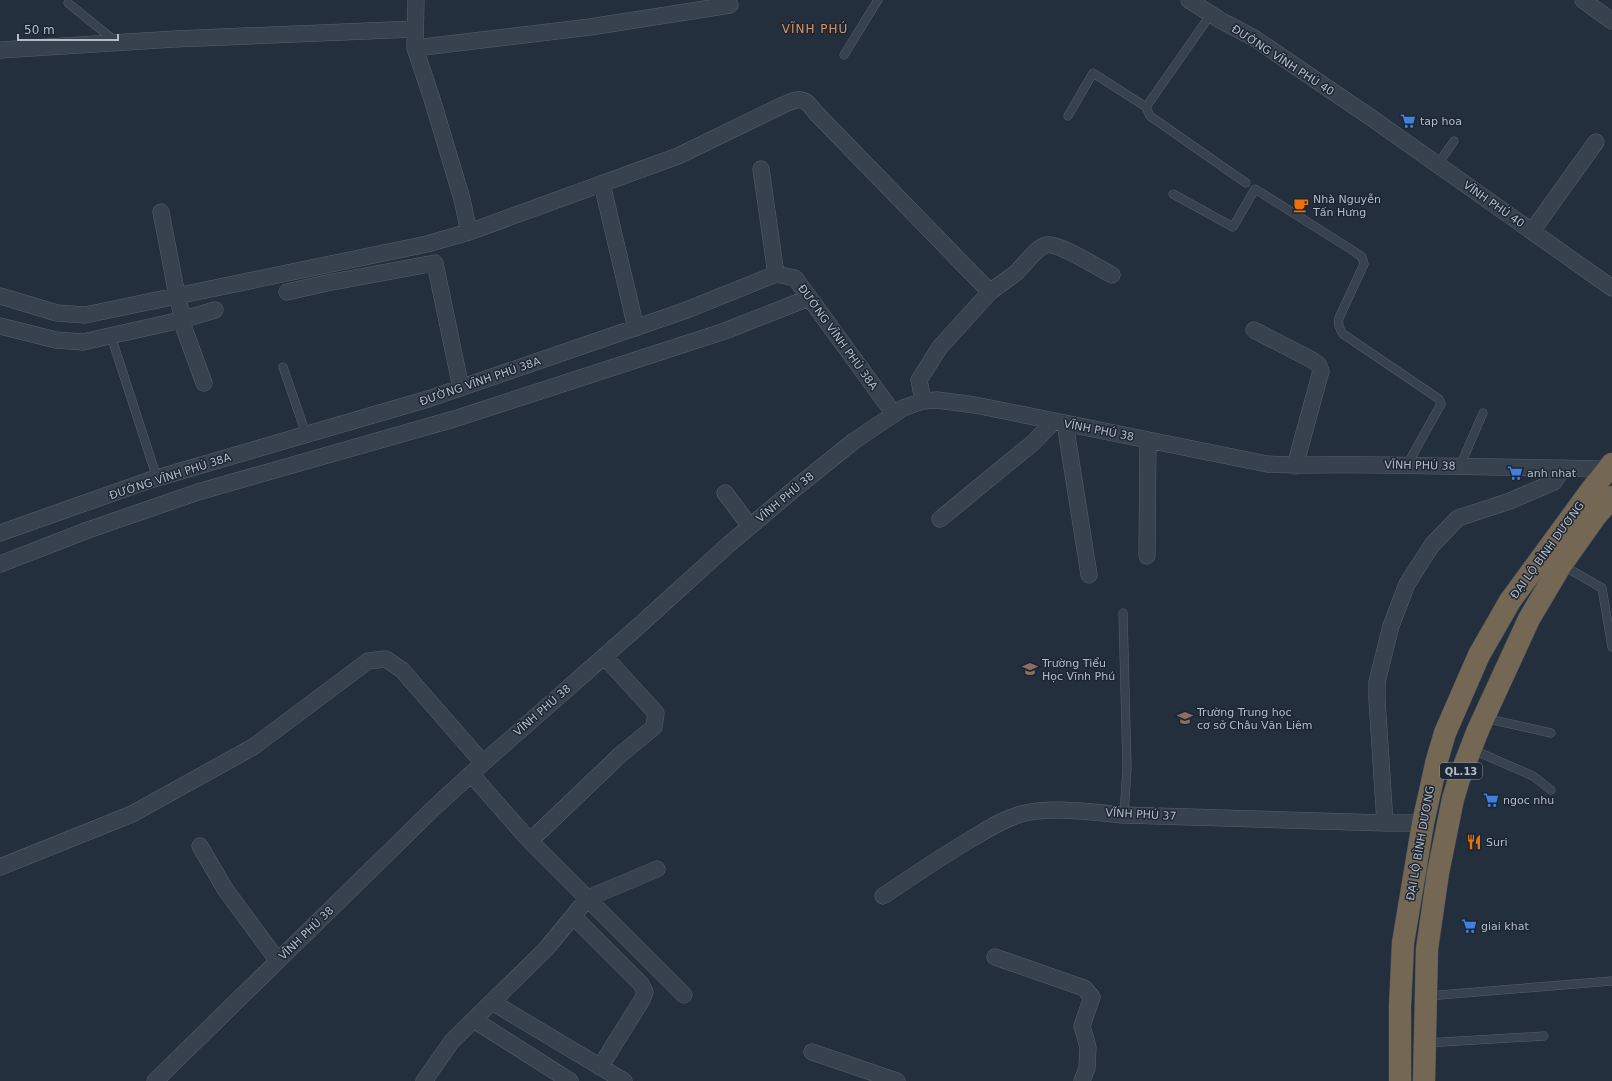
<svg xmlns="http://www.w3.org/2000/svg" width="1612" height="1081" font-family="'DejaVu Sans',sans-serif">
  <rect width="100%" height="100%" fill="#242f3e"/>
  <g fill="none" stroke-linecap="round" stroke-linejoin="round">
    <g stroke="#565f6c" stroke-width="9">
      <path id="lane" d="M68 3 115 41
        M1211 14 1146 107 1150 116 1246 183
        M844 55 878 0
        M1068 116 1093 73 1146 107
        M1438 164 1454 141
        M1173 194 1233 227 1255 189 1352 250 1362 257 1364 264 1339 318C1338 325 1339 328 1343 334L1439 399 1441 404 1407 465
        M111 336 157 478
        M283 367 306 434
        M1460 466 1483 413
        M1562 565 1602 588 1612 647
        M1123 613 1127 768 1124 815
        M1484 718 1551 733
        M1471 749 1533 776 1551 790
        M1427 996 1612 981
        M1426 1043 1544 1036"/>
    </g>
    <g stroke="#565f6c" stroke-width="17">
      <path id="street" d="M1189 0 1220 20 1254 38 1376 121 1612 288
        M1583 0 1612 21
        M415 48 590 27 730 5
        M0 50 175 39 415 29
        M761 169 776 274
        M602 184 636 328
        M161 212 177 295 183 319
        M1532 231 1596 142
        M469 232 678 156 783 105C801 97 804 97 816 113L990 292 940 347 919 380 923 401
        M287 292 327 283 435 263 461 388
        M990 292C999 285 1008 279 1017 272 1024 265 1037 247 1046 245 1058 242 1100 269 1112 275
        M0 296 57 313 85 315 427 244 469 232 462 199 432 99 415 48 416 0
        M181 320 204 383
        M0 326 56 340 83 342 181 320 215 310
        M1254 330 1312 360 1318 364 1321 371 1295 466
        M1065 423 1089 575
        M725 493 750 526
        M940 519 1034 442 1054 421
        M0 533 150 480 428 399 684 311 776 274 795 278 894 414
        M1147 556 1148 440
        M0 564 88 530 198 492 454 419 725 331 809 298
        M604 656 656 713 654 727 620 755 530 841 684 995
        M471 774 530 841
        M1385 823 1377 700V682L1391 626 1407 584 1432 545 1458 518 1510 501 1554 482 1563 468
        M200 846 225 889 278 961
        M0 867 132 814 253 747 368 661 386 659 402 670 483 763
        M883 896C913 876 942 856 973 838 988 829 1003 819 1021 814 1050 806 1094 812 1124 815L1385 823H1423
        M573 916 641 984 645 992 642 1000 600 1067
        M995 957 1084 988 1092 997 1082 1026 1088 1047 1087 1068 1082 1081
        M492 1002 624 1081
        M474 1020 570 1081
        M812 1052 897 1081
        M155 1081 436 806 483 763 641 624 728 545 798 486 854 441 903 408 923 401 937 400 975 405 1267 464C1305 466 1344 464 1383 465 1458 466 1533 468 1608 469
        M424 1081 452 1041 546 949 588 898 657 869"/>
    </g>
    <g stroke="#434c59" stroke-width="23">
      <path id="highway" d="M1400 1081V1007L1403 943 1423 823 1437 760 1445 733 1479 655 1510 601 1592 489 1612 464
        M1424 1081 1427 949 1438 873 1453 799 1459 779 1478 730 1529 619 1561 565 1595 517 1612 497"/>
    </g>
    <use href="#lane" stroke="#38414e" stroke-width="8"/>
    <use href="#street" stroke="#38414e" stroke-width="16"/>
    <use href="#highway" stroke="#746855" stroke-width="22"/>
  </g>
  <defs>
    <g id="supermarket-bare" transform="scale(1.2)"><path d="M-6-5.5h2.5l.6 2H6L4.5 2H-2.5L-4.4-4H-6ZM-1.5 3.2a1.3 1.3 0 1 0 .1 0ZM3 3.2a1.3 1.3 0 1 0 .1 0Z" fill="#3f7fe0" stroke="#1d2633" stroke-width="2.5" paint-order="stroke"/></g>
    <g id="cafe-bare" transform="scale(1.2)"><path d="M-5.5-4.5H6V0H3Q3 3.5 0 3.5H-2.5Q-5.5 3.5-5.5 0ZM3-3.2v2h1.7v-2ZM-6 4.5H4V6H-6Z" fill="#e8710a" stroke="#1d2633" stroke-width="2.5" paint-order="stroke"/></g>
    <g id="school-bare" transform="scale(1.2)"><path d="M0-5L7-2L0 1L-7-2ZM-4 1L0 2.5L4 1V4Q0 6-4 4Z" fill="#8d6e63" stroke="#1d2633" stroke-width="2.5" paint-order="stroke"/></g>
    <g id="restaurant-bare" transform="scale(1.2)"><path d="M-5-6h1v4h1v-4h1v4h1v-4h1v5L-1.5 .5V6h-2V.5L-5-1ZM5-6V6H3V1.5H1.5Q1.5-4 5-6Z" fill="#e8710a" stroke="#1d2633" stroke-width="2.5" paint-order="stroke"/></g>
  </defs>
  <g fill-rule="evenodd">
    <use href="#supermarket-bare" x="1408" y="121"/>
    <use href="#cafe-bare" x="1301" y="205"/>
    <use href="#supermarket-bare" x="1515" y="473"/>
    <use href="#school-bare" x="1030" y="669"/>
    <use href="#school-bare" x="1185" y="718"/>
    <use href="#supermarket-bare" x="1491" y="800"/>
    <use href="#restaurant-bare" x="1474" y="842"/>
    <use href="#supermarket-bare" x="1469" y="926"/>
  </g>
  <g text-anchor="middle" stroke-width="3" stroke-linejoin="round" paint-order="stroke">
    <rect fill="#1d2633" stroke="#878f9c" stroke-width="1" x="1440" y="763" width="42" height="16" rx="3"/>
    <g font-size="10" font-weight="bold" fill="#b4bcc9">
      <text x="1461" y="775">QL.13</text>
    </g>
    <g font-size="11" fill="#b4bcc9" stroke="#1d2633">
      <text transform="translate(1283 60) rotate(33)" y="4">ĐƯỜNG VĨNH PHÚ 40</text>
      <text transform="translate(1494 204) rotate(35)" y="4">VĨNH PHÚ 40</text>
      <text transform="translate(838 337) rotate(54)" y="4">ĐƯỜNG VĨNH PHÚ 38A</text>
      <text transform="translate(480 381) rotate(-19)" y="4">ĐƯỜNG VĨNH PHÚ 38A</text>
      <text transform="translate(1099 430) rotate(11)" y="4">VĨNH PHÚ 38</text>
      <text transform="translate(1420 465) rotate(1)" y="4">VĨNH PHÚ 38</text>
      <text transform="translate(170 476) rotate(-18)" y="4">ĐƯỜNG VĨNH PHÚ 38A</text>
      <text transform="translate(785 497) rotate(-40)" y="4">VĨNH PHÚ 38</text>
      <text transform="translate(1547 550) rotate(-54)" y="4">ĐẠI LỘ BÌNH DƯƠNG</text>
      <text transform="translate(542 710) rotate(-41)" y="4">VĨNH PHÚ 38</text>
      <text transform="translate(1141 814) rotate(3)" y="4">VĨNH PHÚ 37</text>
      <text transform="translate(1420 843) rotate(-80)" y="4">ĐẠI LỘ BÌNH DƯƠNG</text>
      <text transform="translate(306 933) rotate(-44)" y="4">VĨNH PHÚ 38</text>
    </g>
    <g font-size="11" fill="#b4bcc9" stroke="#1d2633" text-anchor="start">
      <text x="1420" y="125">tap hoa</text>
      <text x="1313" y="203">Nhà Nguyễn<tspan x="1313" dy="13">Tấn Hưng</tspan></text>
      <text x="1527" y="477">anh nhat</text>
      <text x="1042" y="667">Trường Tiểu<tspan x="1042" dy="13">Học Vĩnh Phú</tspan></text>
      <text x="1197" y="716">Trường Trung học<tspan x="1197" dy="13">cơ sở Châu Văn Liêm</tspan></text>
      <text x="1503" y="804">ngoc nhu</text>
      <text x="1486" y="846">Suri</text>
      <text x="1481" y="930">giai khat</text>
    </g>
    <g font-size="12" letter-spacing="1" fill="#d59563" stroke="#1d2633">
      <text x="815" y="33">VĨNH PHÚ</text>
    </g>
  </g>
  <path d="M18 34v6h100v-6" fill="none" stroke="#b4bcc9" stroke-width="2"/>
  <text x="24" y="34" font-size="12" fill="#b4bcc9" stroke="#1d2633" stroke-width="3" paint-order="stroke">50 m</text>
</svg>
